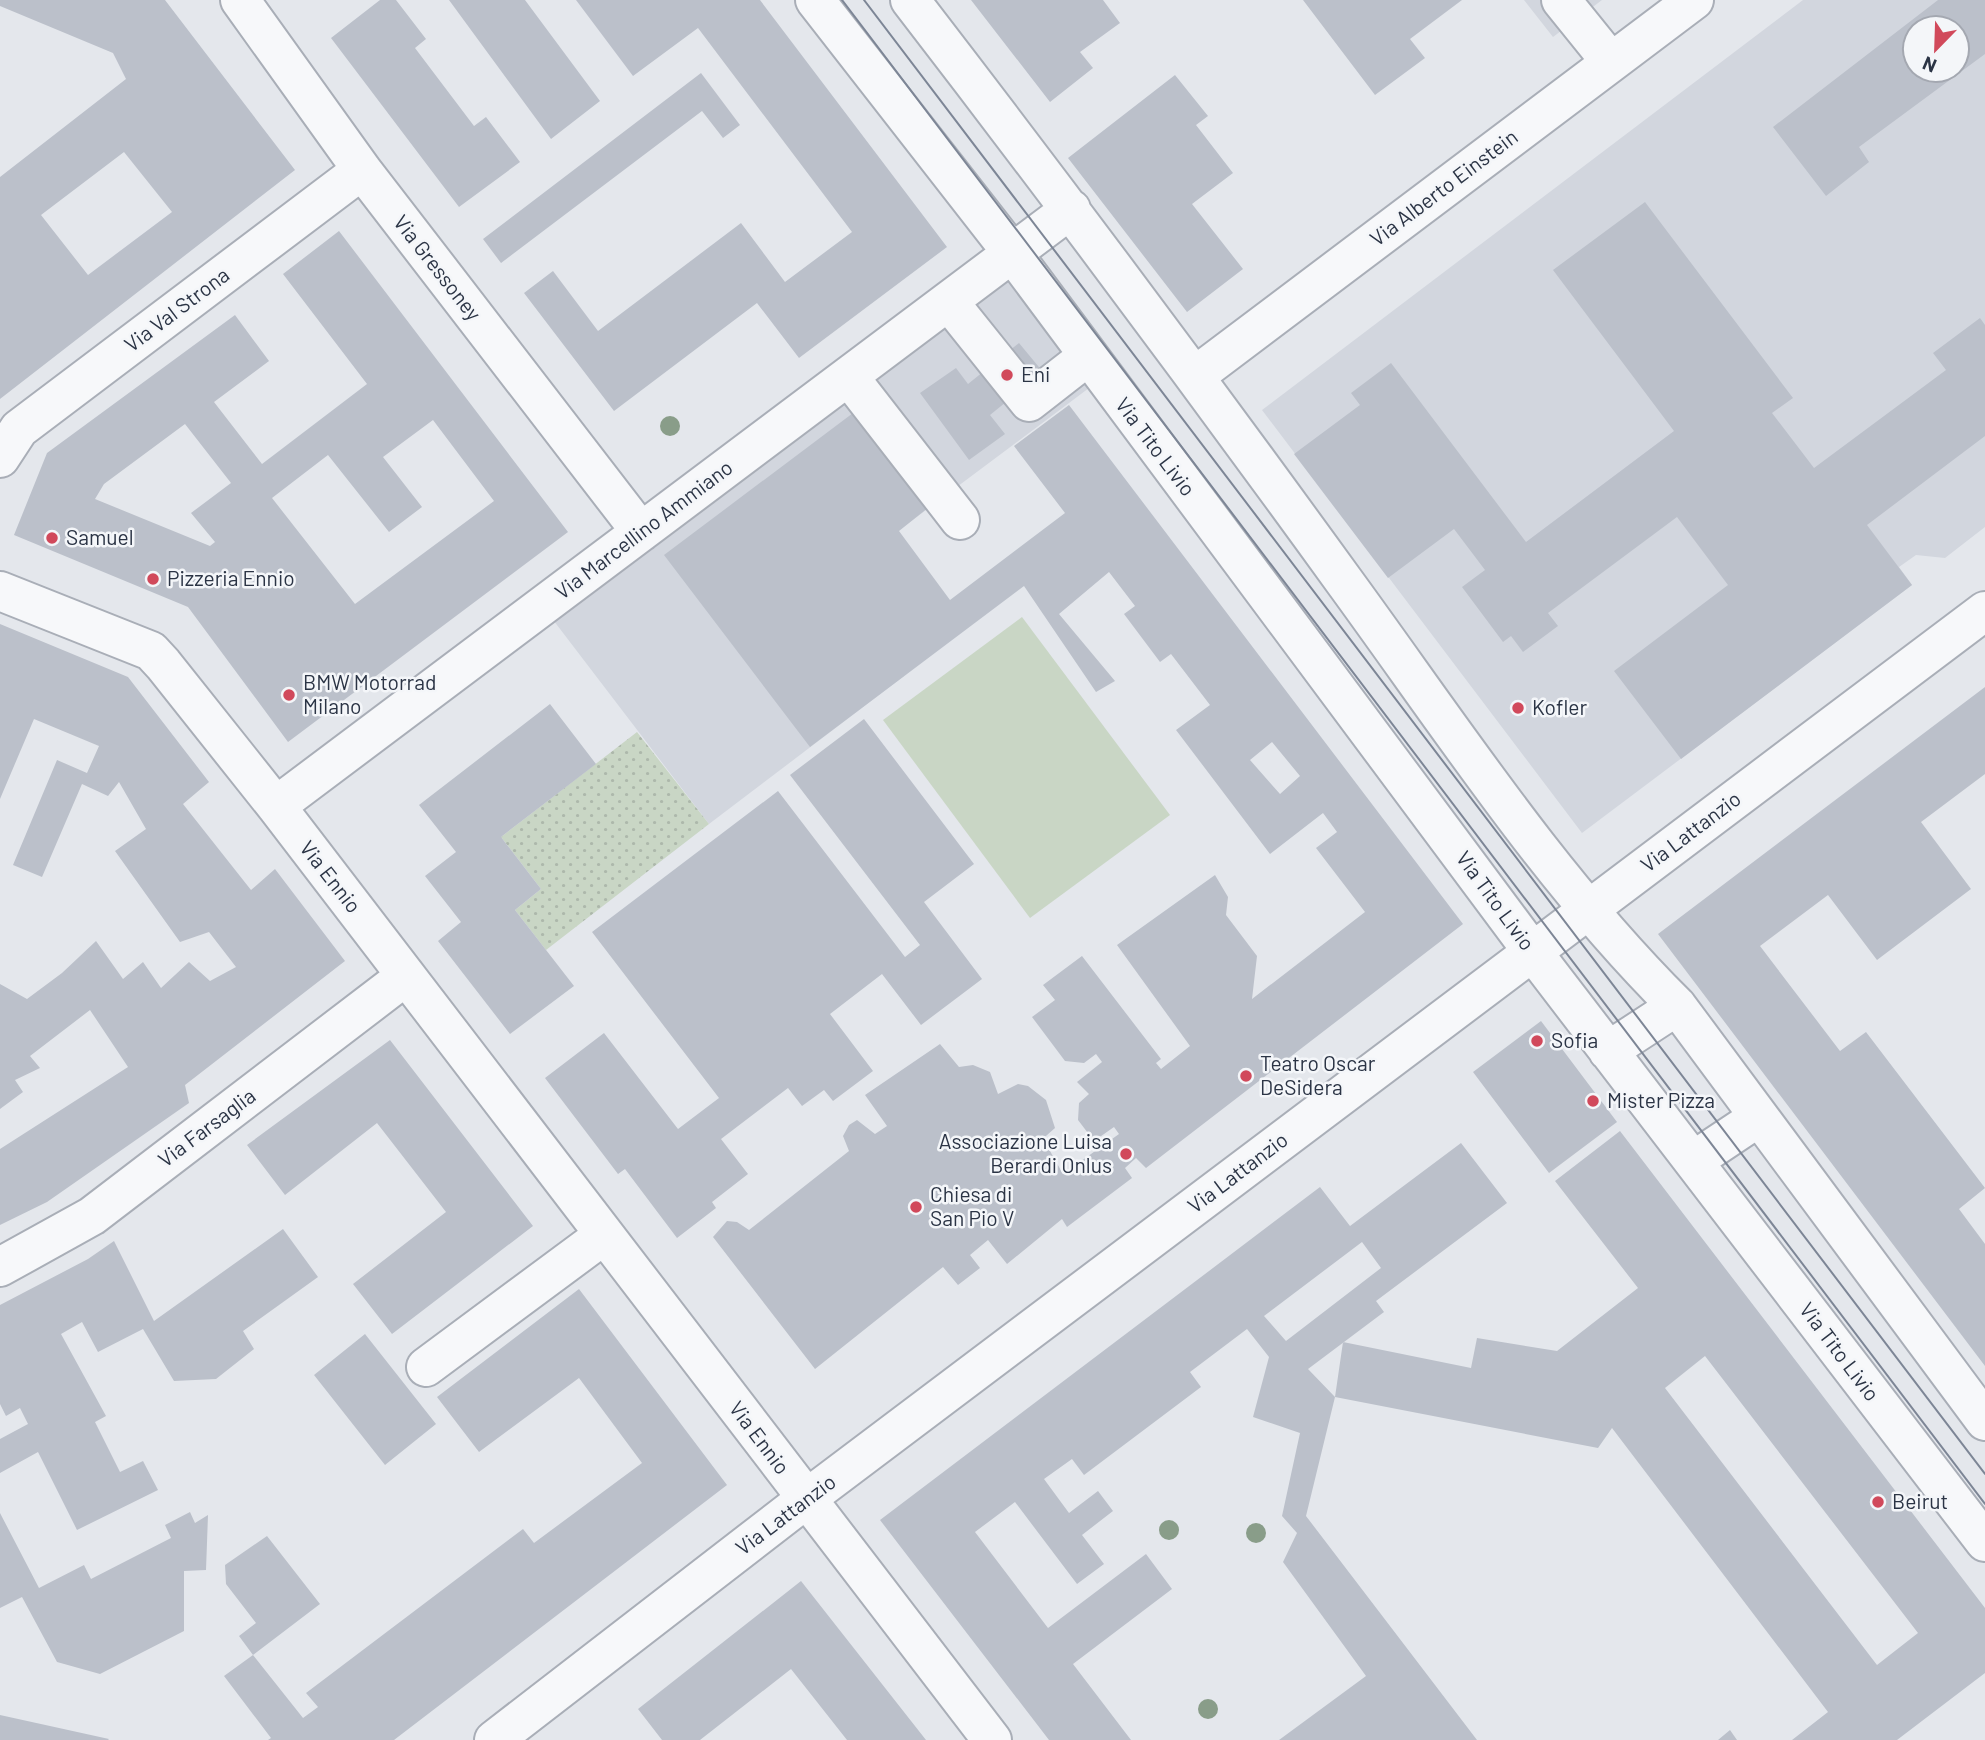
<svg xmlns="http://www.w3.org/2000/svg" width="1985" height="1740" font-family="Barlow,sans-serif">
  <defs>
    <pattern id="grass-dots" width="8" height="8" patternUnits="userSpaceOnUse" patternTransform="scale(1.75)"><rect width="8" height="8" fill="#c9d6c5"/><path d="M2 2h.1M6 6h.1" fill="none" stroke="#adb8ab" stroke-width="1.8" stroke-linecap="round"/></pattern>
  </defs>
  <rect width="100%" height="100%" fill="#e4e7ec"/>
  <path fill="#d2d6de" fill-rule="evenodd" d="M1524 0H1602L1553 37Z
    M1803 0H1985V527L1945 558 1916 555 1899 567 1912 585 1582 833 1262 410ZM1915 28H1957V70H1915Z
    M1013 258 1101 379 898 531 904 676 709 824 544 608Z"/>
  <path fill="url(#grass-dots)" d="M637 732 709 824 546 950 515 910 541 889 501 837Z"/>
  <path fill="#c9d6c5" d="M1022 617 1170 815 1030 918 883 720Z"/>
  <path fill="#bbc0ca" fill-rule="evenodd" d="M0 0H165L295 170 0 399V177L126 79 113 53 0 6ZM124 152 172 212 88 275 41 215Z
    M380 0H396L426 39 415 48 474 126 486 117 520 162 459 207 331 38Z
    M449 0H525L600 101 551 139Z
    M576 0H760L947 247 799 358 757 303 614 411 524 293 553 271 598 331 741 223 785 282 852 232 698 28 633 76Z
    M971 0H1103L1120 23 1080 52 1093 68 1050 102Z
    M1303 0H1462L1410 39 1425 58 1375 95Z
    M1938 0H1985V54L1859 147 1869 162 1826 196 1773 127ZM1915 28H1957V70H1915Z
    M701 73 740 125 723 138 702 111 501 263 483 239Z
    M1175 75 1208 116 1196 125 1233 173 1192 204 1243 269 1187 312 1068 158Z
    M1645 202 1793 398 1772 413 1814 468 1946 370 1933 353 1980 318 1985 325V436L1867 525 1912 585 1681 759 1614 671 1728 585 1677 517 1548 613 1558 626 1523 652 1511 636 1503 642 1462 587 1485 570 1454 529 1388 578 1294 454 1360 405 1351 393 1391 363 1526 542 1674 431 1553 270Z
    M339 231 568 532 288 742 188 607 14 535 47 453 235 315 269 361 214 402 262 464 367 384 283 274ZM433 420 494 501 355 604 272 498 328 455 389 532 422 507 383 457ZM185 424 231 483 191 513 215 542 210 546 95 499 104 484Z
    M1019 343 1043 372 990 415 1005 434 969 460 920 393 956 368 968 384Z
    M1069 405 1463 924 1146 1168 1136 1158 1125 1168 1132 1178 1067 1227 1062 1219 1007 1264 988 1240 970 1255 980 1268 958 1285 943 1267 815 1369 713 1237 727 1221 737 1222 749 1230 849 1151 843 1136 849 1125 857 1120 875 1134 887 1126 865 1095 940 1044 959 1067 973 1065 990 1072 998 1094 1018 1084 1028 1086 1046 1100 1055 1128 1038 1143 1050 1151 1063 1174 1119 1134 1114 1127 1094 1141 1078 1120 1079 1103 1089 1094 1077 1082 1102 1062 1096 1054 1084 1063 1065 1061 1032 1017 1055 1000 1043 985 1082 956 1161 1059 1156 1063 1161 1069 1190 1046 1117 945 1215 875 1228 897 1226 915 1257 956 1252 999 1365 912 1316 848 1337 832 1323 813 1270 854 1176 730 1210 705 1171 654 1160 662 1124 614 1135 606 1109 572 1059 614 1115 681 1096 692 1024 586 810 747 664 555 861 407 934 503 899 531 950 600 1065 513 1014 446ZM1272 742 1300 776 1280 794 1250 760Z
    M0 624 128 677 209 782 183 804 251 890 275 869 345 961 185 1085 189 1103 47 1202 0 1225V1149L128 1067 90 1010 30 1056 40 1068 15 1080 23 1092 0 1109V984L27 999 62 973 96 941 123 979 143 962 161 988 189 962 210 981 236 967 209 932 180 942 115 851 146 829 119 782 108 796 82 784 42 877 13 865 57 760 87 773 99 746 34 719 0 799Z
    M1985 687V774L1921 822 1971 889 1877 960 1828 895 1760 946 1840 1051 1866 1032 1985 1188 1959 1209 1985 1244V1366L1658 934Z
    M550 704 596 764 501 837 541 889 515 910 574 986 510 1034 438 941 461 922 425 876 456 852 419 805Z
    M864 719 974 864 924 902 982 979 921 1025 882 974 830 1014 873 1071 833 1101 824 1090 802 1106 788 1088 721 1139 748 1174 712 1202 716 1208 677 1238 625 1169 618 1174 545 1078 604 1033 678 1129 719 1098 592 932 778 791 905 957 920 945 790 775Z
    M1541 1021 1617 1122 1549 1173 1473 1072Z
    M390 1040 533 1226 392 1334 353 1284 446 1212 377 1123 285 1195 247 1145Z
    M1620 1131 1985 1608V1673L1897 1740H1792L1828 1712 1612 1428 1598 1448 1335 1397 1343 1342 1471 1368 1477 1338 1557 1351 1638 1288 1555 1181ZM1705 1356 1918 1633 1877 1665 1665 1388Z
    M1461 1143 1507 1203 1376 1301 1384 1312 1308 1369 1335 1397 1306 1516 1477 1740H1279L1366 1676 1283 1562 1297 1533 1282 1516 1300 1433 1253 1417 1269 1357 1247 1329 1190 1372 1201 1387 1084 1475 1072 1459 1044 1479 1069 1513 1098 1491 1113 1511 1082 1535 1104 1564 1077 1584 1015 1502 975 1532 1048 1628 1146 1554 1172 1589 1073 1664 1131 1740H1049L880 1520 1320 1187 1350 1226ZM1362 1242 1381 1268 1286 1341 1264 1316Z
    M283 1229 318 1277 243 1331 254 1349 216 1379 174 1381 143 1329 98 1352 82 1322 61 1334 106 1416 95 1422 120 1472 143 1461 158 1490 77 1530 38 1452 0 1473V1439L28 1424 20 1408 6 1416 0 1404V1305L88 1259 114 1241 154 1321Z
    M579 1289 727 1485 394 1740H268L271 1738 224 1676 253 1655 239 1636 256 1623 226 1584 225 1565 267 1536 320 1604 253 1655 303 1718 318 1707 306 1693 523 1529 534 1543 642 1463 579 1378 479 1452 437 1397Z
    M365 1334 436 1424 385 1465 314 1375Z
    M190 1512 195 1523 208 1515 206 1570 184 1571V1631L100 1674 57 1662 22 1597 0 1608V1513L39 1588 84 1565 91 1579 171 1538 165 1525Z
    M801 1581 926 1740H847L791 1669 700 1740H662L638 1709Z
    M0 1715 109 1739 108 1740H0Z
    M1730 1730 1737 1740H1718Z"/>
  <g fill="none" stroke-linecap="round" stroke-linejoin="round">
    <g stroke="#a9aeb7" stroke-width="42">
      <path id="minor" d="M240 0 362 170 641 532
        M815 0 1013 254 1532 951 1985 1542
        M910 0C1058 192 1202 385 1344 581 1450 726 1549 879 1677 1006L1985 1421
        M1561 0 1611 62
        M949 302 1029 402 1088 356
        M1195 376 1694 0
        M849 377 960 520
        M0 458 19 429 362 170
        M0 591 151 651 163 664 276 806 992 1740
        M276 806 1071 209
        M1608 1051 1677 1006
        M1693 1161 1759 1117
        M0 1267 92 1216 406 976
        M426 1367 604 1235
        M494 1740 806 1499 1985 611"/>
    </g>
    <use href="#minor" stroke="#f7f8fa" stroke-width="38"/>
    <path stroke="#7d8696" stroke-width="2" d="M842 0 1985 1504
      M864 0 1985 1474"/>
  </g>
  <g fill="#899d89">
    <circle cx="670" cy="426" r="10"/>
    <circle cx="1169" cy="1530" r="10"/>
    <circle cx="1256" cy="1533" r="10"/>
    <circle cx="1208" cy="1709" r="10"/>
  </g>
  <g fill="#d1495b" stroke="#f4f6f9" stroke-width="2.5">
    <circle cx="1007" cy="375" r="7"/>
    <circle cx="52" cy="538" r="7"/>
    <circle cx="153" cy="579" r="7"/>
    <circle cx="289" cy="695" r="7"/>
    <circle cx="1518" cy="708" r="7"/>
    <circle cx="1537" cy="1041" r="7"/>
    <circle cx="1246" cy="1076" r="7"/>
    <circle cx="1593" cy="1101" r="7"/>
    <circle cx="1126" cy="1154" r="7"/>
    <circle cx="916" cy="1207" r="7"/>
    <circle cx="1878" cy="1502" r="7"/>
  </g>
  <g text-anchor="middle" stroke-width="5" stroke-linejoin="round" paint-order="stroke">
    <g font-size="21" fill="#2b3445" stroke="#f4f6f9">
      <text transform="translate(1444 188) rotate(-37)" y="7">Via Alberto Einstein</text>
      <text transform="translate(437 268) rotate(52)" y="7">Via Gressoney</text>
      <text transform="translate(177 310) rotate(-37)" y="7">Via Val Strona</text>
      <text transform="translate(1155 447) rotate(53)" y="7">Via Tito Livio</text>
      <text transform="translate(644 530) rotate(-37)" y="7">Via Marcellino Ammiano</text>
      <text transform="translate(1691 832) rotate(-37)" y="7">Via Lattanzio</text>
      <text transform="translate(330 877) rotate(52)" y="7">Via Ennio</text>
      <text transform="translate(1495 901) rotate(54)" y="7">Via Tito Livio</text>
      <text transform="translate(207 1128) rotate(-37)" y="7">Via Farsaglia</text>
      <text transform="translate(1238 1173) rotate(-37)" y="7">Via Lattanzio</text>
      <text transform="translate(1839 1352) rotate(53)" y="7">Via Tito Livio</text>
      <text transform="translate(759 1438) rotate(53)" y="7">Via Ennio</text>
      <text transform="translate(786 1515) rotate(-37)" y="7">Via Lattanzio</text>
    </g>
    <g font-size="21" fill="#2b3445" stroke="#f4f6f9" text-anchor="start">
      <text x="1021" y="382">Eni</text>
      <text x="66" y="545">Samuel</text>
      <text x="167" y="586">Pizzeria Ennio</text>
      <text x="303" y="690">BMW Motorrad<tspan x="303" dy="24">Milano</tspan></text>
      <text x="1532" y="715">Kofler</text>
      <text x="1551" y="1048">Sofia</text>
      <text x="1260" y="1071">Teatro Oscar<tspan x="1260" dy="24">DeSidera</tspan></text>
      <text x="1607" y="1108">Mister Pizza</text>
      <text x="1112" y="1149" text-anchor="end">Associazione Luisa<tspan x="1112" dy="24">Berardi Onlus</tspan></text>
      <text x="930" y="1202">Chiesa di<tspan x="930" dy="24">San Pio V</tspan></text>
      <text x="1892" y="1509">Beirut</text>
    </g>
  </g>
  <g transform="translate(1936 49) rotate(203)"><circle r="33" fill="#f4f6f9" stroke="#a4a8b1" stroke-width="2"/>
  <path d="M0-5L12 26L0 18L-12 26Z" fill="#d1495b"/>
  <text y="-10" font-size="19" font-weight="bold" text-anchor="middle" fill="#2b3445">N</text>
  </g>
</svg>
